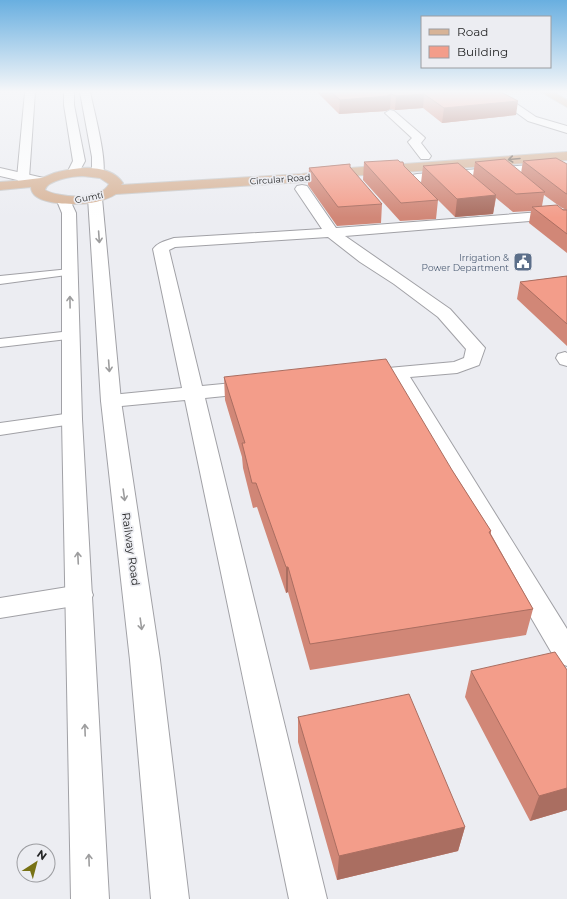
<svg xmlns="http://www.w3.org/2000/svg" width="567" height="899" viewBox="0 0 567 899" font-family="Montserrat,sans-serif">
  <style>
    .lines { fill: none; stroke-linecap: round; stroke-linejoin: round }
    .lane-casing { stroke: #a1a1a6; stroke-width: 2 }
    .street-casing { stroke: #a1a1a6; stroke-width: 2 }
    .secondary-casing { stroke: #a1a1a6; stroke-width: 2 }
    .primary-casing { stroke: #cbcbcb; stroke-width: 2 }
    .lane { fill: #fff; fill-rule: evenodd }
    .street { fill: #fff; fill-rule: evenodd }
    .secondary { fill: #fff; fill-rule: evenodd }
    .primary { fill: #d7b397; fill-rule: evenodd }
    .wall { fill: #d18777 }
    .shaded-wall { fill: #aa6e61 }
    .building { fill: #f39d8a; stroke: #aa6e61 }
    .oneway { stroke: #756559 }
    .oneway2 { stroke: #9d9d9e }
    .labels { text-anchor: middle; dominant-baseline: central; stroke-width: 3.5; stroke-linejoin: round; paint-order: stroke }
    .far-street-label { font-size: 9px; fill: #252627; stroke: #ecedf2 }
    .far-service-label { font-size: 9px; fill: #4e5e75; stroke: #ecedf2; text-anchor: end }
    .street-label { font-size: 11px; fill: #252627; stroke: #ecedf2 }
  </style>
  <rect width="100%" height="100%" fill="#ecedf2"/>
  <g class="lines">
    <g class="lane-casing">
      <path id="lane" d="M 70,269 L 74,270 L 76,272 L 74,274 L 0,284 L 0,276 Z
        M 71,331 L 76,332 L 78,335 L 76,338 L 0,347 L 0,339 Z"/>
    </g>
    <g class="street-casing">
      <path id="street" d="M 25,92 L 35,92 L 29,178 L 28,181 L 18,181 L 17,178 Z
        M 488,92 L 499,92 L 536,117 L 567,126 L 567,133 L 528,121 Z
        M 390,110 L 394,111 L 423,136 L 425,138 L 421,143 L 431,156 L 429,159 L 421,159 L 408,142 L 412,138 L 385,113 Z
        M 553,163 L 563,165 L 567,168 L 567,178 L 553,171 L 417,182 L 412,181 L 411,178 L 412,175 L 417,174 Z
        M 302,185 L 307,186 L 336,228 L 567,210 L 567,218 L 345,236 L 450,309 L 485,348 L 479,365 L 457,373 L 410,377 L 567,629 L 567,666 L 557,662 L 392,379 L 366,382 L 359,380 L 356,376 L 359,372 L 366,370 L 454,362 L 464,358 L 466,349 L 438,317 L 394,284 L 360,262 L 328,237 L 175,247 L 169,250 L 202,386 L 254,381 L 261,383 L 264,387 L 261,391 L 254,393 L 205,398 L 327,899 L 289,899 L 185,400 L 111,407 L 104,405 L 101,401 L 104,397 L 111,395 L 182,388 L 153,249 C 158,242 166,241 174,238 L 322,229 L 295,189 L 297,186 Z
        M 565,352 L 567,353 L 567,366 L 560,364 L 556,358 L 558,354 Z
        M 72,413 L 79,415 L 82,419 L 79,423 L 0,435 L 0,423 Z
        M 80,585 L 90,588 L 93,595 L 90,602 L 80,605 L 0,618 L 0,598 Z"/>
    </g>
    <g class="secondary-casing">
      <path id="secondary" d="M 64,92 L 74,92 L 74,105 L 85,161 L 77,176 L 69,176 L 67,173 L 73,161 L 64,105 Z
        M 80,92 L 90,92 C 93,107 109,166 102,176 L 94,176 L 92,173 L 92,157 Z
        M 0,168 L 48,179 L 50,182 L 48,185 L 43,186 L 0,176 Z
        M 95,194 L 100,195 L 102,198 L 121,401 L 160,660 L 189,899 L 151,899 L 130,660 L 101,401 L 88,198 L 90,195 Z
        M 64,197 L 69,198 L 76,213 L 82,419 L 109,899 L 71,899 L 62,419 L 62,213 L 57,201 L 59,198 Z"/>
    </g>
    <g class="primary-casing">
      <path id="primary" d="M 541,92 L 553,92 L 567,100 L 567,107 Z
        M 567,152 L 567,160 L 350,176 L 302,182 L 116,194 C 110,198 103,200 96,202 C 82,205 31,207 31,187 L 0,190 L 0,182 C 14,181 27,180 41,178 C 47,177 52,173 58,172 C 78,167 109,163 123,183 L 121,185 L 302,174 L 350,168 ZM 83,176 L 100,178 L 109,184 C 101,201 59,198 45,190 C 47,180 73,176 83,176 Z"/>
    </g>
    <use href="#lane" class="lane"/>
    <use href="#street" class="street"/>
    <use href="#secondary" class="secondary"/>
    <use href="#primary" class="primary"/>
  </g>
  <path class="wall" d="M 317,92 L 501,92 L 516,115 L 442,123 L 423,108 L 395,110 L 390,109 L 386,111 L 339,114 Z
    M 523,161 L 567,164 L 567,210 L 562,208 L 544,195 L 542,206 L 567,210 L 567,253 L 529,223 L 531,211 L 513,212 L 496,198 L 493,214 L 455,217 L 438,200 L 436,219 L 400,221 L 363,180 L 364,162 L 400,162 L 421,183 L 423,166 L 473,176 L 475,162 L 521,173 Z
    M 350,164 L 350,168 L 382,204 L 381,223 L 337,226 L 308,185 L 309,168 Z
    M 567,276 L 567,346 L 517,299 L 520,282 Z
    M 224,377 L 452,470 L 491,531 L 491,534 L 533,609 L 526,635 L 310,670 L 288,592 L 286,593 L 257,507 L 253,508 L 243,468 L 242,457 L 225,400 Z
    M 567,670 L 567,810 L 530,821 L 465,697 L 471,671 Z
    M 298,717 L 465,827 L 458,851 L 337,880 L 298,742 Z"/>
  <path class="shaded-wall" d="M 391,94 L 390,109 L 386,111 L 339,114 L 340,100 Z
    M 424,94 L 423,108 L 395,110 L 396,96 Z
    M 518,101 L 516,115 L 442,123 L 444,108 Z
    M 496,195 L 493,214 L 455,217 L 457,199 Z
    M 286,567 L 288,567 L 288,592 L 286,593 Z
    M 567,788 L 567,810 L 530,821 L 539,796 Z
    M 465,827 L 458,851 L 337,880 L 339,856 Z"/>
  <path class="building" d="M 331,92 L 501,92 L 518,101 L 444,108 L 424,94 L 396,96 L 391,94 L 387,96 L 340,100 Z
    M 556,158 L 567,164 L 567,194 L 565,193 L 523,161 Z
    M 505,159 L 545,192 L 516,194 L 475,162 Z
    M 398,160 L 400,162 L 403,162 L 404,166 L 438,200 L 401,203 L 364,162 Z
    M 458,163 L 496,195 L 457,199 L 423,166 Z
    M 350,164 L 350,167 L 382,204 L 338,207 L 309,168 Z
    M 557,205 L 563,210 L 567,210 L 567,234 L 532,207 Z
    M 567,276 L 567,324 L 520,282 Z
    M 386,359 L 452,470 L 491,531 L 489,532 L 533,609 L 310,644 L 288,567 L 286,567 L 256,483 L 252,483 L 242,443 L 245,443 L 224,377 Z
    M 555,652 L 567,670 L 567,788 L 539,796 L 471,671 Z
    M 409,694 L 465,827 L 339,856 L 298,717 Z"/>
  <defs><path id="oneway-shaft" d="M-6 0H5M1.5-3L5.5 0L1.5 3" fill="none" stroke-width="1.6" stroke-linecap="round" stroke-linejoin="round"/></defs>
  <use class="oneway" href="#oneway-shaft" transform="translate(514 159) rotate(175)"/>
  <g class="oneway2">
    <use href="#oneway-shaft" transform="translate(99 237) rotate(86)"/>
    <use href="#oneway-shaft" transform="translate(70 302) rotate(-91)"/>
    <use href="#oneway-shaft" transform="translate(109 366) rotate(86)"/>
    <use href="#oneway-shaft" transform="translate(124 495) rotate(82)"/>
    <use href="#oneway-shaft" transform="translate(78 558) rotate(-93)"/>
    <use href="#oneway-shaft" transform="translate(141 624) rotate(82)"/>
    <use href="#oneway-shaft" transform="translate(85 730) rotate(-92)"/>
    <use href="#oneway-shaft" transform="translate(89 860) rotate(-92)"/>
  </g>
  <linearGradient id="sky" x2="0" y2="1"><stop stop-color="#69afe0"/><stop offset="0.42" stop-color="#f6f7f9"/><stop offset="1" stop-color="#f6f7f9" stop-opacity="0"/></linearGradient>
  <rect width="567" height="218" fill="url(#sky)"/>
  <defs>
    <g id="civic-square" transform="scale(1)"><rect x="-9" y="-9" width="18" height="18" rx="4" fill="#5c6f8a" stroke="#ecedf2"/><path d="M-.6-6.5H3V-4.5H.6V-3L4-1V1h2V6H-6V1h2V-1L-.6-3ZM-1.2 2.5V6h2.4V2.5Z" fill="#fff"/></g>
  </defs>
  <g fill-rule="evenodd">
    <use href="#civic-square" x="523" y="262"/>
  </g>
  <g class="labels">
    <g class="far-street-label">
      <text transform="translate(280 179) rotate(-4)">Circular Road</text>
      <text transform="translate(89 197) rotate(-11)">Gumti</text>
    </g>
    <g class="far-service-label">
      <text x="509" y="257">Irrigation &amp;<tspan x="509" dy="10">Power Department</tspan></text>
    </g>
    <g class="street-label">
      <text transform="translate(131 549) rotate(82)">Railway Road</text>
    </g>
  </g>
  <rect x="421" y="16" width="130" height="52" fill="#ecedf2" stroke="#9c9da1"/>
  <rect x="429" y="29" width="20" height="6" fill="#d7b397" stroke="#9c9da1"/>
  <text x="457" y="36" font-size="12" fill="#252627">Road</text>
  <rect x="429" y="46" width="20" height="12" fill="#f39d8a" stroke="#9c9da1"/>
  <text x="457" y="56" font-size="12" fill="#252627">Building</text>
  <g transform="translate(36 863) rotate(36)"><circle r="19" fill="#ecedf2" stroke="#9c9da1"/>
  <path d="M0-3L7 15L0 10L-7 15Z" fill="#787215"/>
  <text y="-6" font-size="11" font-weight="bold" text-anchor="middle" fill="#252627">N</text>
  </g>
</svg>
